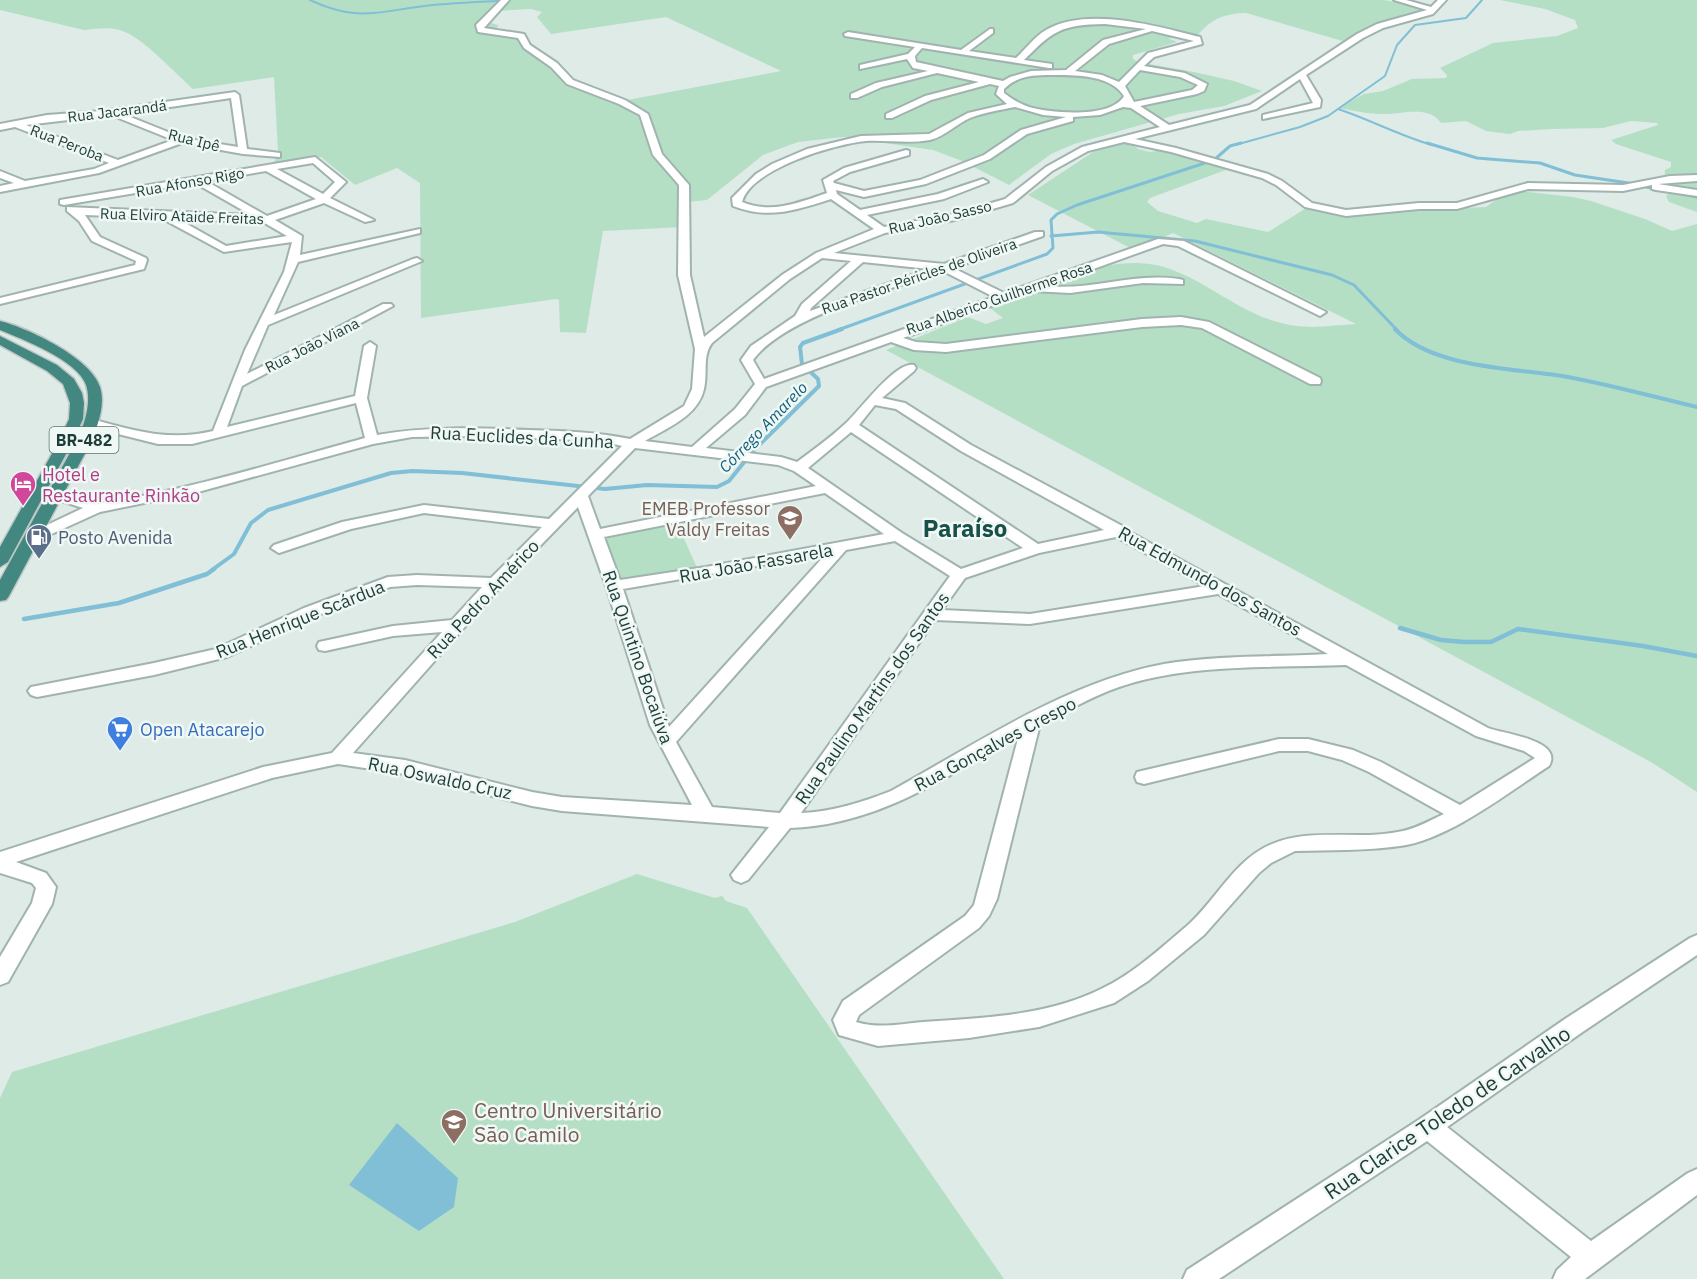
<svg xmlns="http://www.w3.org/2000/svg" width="1697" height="1279" viewBox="0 0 1697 1279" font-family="'IBM Plex Sans',sans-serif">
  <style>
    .green { fill: #b5dfc5; fill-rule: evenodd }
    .water { fill: #80bfd6 }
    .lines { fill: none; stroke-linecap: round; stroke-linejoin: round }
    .stream-far3 { stroke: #80bfd6; stroke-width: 2 }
    .stream-far2 { stroke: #80bfd6; stroke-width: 3 }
    .stream-far1 { stroke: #80bfd6; stroke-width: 4 }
    .stream { stroke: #80bfd6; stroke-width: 4.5 }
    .minor-casing { stroke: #a1b3af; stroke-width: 4 }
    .trunk-casing { stroke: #c0c8c7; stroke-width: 3 }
    .minor { fill: #fff; fill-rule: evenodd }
    .trunk { fill: #428880; fill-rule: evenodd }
    .labels { text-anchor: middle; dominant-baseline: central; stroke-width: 5; stroke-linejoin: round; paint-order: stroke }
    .far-street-label { font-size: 15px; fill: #1e3c38; stroke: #eff8f4 }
    .far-water-label { font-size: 16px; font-style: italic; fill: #135f7d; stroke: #eff8f4 }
    .shield { fill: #eff8f4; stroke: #5d7470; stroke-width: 1.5 }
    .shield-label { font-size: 16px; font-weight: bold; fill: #1e3c38 }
    .street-label { font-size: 18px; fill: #1e3c38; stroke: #eff8f4 }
    .hotel-label { font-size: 18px; fill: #b23c85; stroke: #eff8f4; text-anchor: start }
    .education-label { font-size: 18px; fill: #785e54; stroke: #eff8f4; text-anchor: end }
    .service-label { font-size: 18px; fill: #4e5e75; stroke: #eff8f4; text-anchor: start }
    .shop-label { font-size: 18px; fill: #366cbe; stroke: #eff8f4; text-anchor: start }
    .near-education-label { font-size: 21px; fill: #785e54; stroke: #eff8f4; text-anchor: start }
    .near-street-label { font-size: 21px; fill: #1e3c38; stroke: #eff8f4 }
    .district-label { font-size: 24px; font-weight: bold; fill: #185049; stroke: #eff8f4 }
  </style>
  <rect width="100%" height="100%" fill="#deebe7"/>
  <path class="green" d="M 0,0 L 1384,0 L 1428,9 L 1426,12 L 1346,42 L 1246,13 C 1225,13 1208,20 1196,38 L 1168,38 L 1177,42 L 1133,55 L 1133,59 L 1138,62 L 1194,72 L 1234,81 L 1262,91 L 1224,106 L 1179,114 L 1074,144 L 1051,154 L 1009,185 L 962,161 L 933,150 L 843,137 L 798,142 L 763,155 L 707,200 L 687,202 L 683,227 L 603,231 L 586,333 L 560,332 L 559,300 L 556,299 L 421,318 L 420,183 L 397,168 L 355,185 L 321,157 L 274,164 L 278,151 L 274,77 L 193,89 C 176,74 145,40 125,32 C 112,26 97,29 84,30 L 0,10 ZM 531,9 L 542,12 L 537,17 L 551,34 L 666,17 L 781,71 L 617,102 L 560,73 L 521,37 L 501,37 L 496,30 L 498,25 L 488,22 L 496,15 L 497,11 Z
    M 1500,0 L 1697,0 L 1697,212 L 1669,202 L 1666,196 L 1671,191 L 1678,190 C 1672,185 1663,179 1665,170 L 1671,167 L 1671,162 L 1616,144 L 1611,140 L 1658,125 L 1657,123 L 1631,121 L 1603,128 L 1551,129 L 1518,131 L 1510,134 L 1486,131 L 1466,121 L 1441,123 C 1429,104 1400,115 1382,114 C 1367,114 1352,110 1338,108 L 1364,94 L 1383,91 L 1412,79 L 1446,78 L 1447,75 L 1440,68 L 1493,43 L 1557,36 L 1578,28 L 1575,20 L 1545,9 Z
    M 1129,141 L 1138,149 L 1150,152 L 1162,150 L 1231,168 L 1150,198 L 1147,202 L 1158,211 L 1197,223 L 1206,219 L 1268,232 L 1308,207 L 1335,213 L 1486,207 L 1510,190 L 1573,197 L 1591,201 L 1645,219 L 1672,231 L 1697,224 L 1697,792 L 1651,762 L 886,350 L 968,317 L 986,324 L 1003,318 L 990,308 C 1037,290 1086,262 1138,263 C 1188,264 1225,305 1271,320 C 1304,331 1323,326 1356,324 L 1173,233 L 1134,250 L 1028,195 L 1093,152 Z
    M 677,523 L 698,570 L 622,580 L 604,539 Z
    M 637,874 L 715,898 L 722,896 L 726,901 L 747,908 L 1004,1279 L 0,1279 L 0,1098 L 12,1072 L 515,922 Z"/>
  <path class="water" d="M 397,1123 L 458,1178 L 454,1207 L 419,1231 L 349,1185 Z"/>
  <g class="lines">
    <path class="stream-far3" d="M 310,0 C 357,22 376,12 424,6 C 449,3 474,2 499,1
      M 1338,109 C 1371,120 1398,135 1432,145
      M 1235,145 L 1300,127 L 1328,116 L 1385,76 L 1397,45 L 1415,25 L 1466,18 L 1482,0"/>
    <path class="stream-far2" d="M 1427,143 L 1477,158 L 1540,163 L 1575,175 L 1635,184
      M 1646,187 L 1656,189
      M 1673,192 L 1697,197
      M 1051,236 L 1098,232 L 1195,241 L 1332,275 L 1354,285 L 1397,330
      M 838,330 L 1047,254 L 1053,248 L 1051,220 L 1057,214 L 1077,205 L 1214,160 L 1230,146 L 1241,143"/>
    <path class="stream-far1" d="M 1395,329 C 1433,369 1516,368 1568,377 C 1611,385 1654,397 1697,407
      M 212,570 L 234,554 L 251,523 L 268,510 L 391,473 L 412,471 L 462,473 L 605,489 L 647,485 L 717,487 L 729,481 L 753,451 L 819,386 L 818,379 L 802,364 L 800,347 L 803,343 L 842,329"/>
    <path class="stream" d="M 24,619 L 119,603 L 207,574 L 214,569
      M 1400,628 L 1441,640 L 1464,642 L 1491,642 L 1518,629 L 1643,646 L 1697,656"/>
    <g class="minor-casing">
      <path id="minor" d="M 501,0 L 509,0 L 484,28 L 524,34 L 530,45 L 557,63 L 573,80 L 625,100 L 648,114 L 662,154 L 689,185 L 690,275 L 704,337 L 782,275 L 816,253 L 874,229 L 831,199 C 797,210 768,220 733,206 L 732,198 L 756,174 L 772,164 L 807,149 L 861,136 L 929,134 L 968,113 L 1007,104 L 996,94 L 999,86 L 990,84 L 931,100 L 892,118 L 886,118 L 886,114 L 925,96 L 979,82 L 937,73 L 882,87 L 857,98 L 851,98 L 851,94 L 876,83 L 928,71 L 913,68 L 907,59 L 860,69 L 860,65 L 908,54 L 915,47 L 845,36 L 844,34 L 848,32 L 961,50 L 990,29 L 993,29 L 993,33 L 969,51 L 1016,58 C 1026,49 1034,37 1046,30 C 1087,6 1157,26 1200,37 L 1202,44 L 1154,57 L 1144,66 L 1185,73 L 1207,84 L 1204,91 L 1197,94 L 1140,106 L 1169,125 L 1250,105 L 1357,34 L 1377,24 L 1427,10 L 1394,0 L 1406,0 L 1431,7 L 1438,0 L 1446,0 L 1433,14 L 1383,28 L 1363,38 L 1306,75 L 1321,100 L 1320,107 L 1263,119 L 1263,115 L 1313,103 L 1300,79 L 1256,109 L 1135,139 L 1176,148 L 1268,174 L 1282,181 L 1312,203 L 1346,210 L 1419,203 L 1457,203 L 1528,183 L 1623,185 L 1670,176 L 1697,175 L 1697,181 L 1658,184 L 1697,190 L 1697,196 L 1656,190 L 1652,189 L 1652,185 L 1623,191 L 1528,189 L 1457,209 L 1419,209 L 1346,216 L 1305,207 L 1276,185 L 1262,178 L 1171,152 L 1124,142 L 1088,151 L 1052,171 L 1013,203 L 955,220 L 885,233 L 834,253 L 944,264 L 1035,232 L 1043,232 L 1043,236 L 953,268 L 1004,293 L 1158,239 L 1184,241 L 1326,312 L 1320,316 L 1316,314 L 1178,246 L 1163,244 L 1046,286 C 1091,291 1133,272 1179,279 L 1183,280 L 1183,284 L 1143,283 L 1070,293 L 1032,291 L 903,338 L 916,342 L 946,344 L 1142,319 L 1181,317 L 1209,322 L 1320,378 L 1321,381 L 1320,384 L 1310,384 L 1202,328 L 1181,325 L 1142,327 L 946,352 L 914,350 L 891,342 L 766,387 L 745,415 L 706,448 L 781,457 L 797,462 C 813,450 830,438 845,424 C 859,412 895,361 914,365 L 916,368 L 914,371 L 882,398 L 905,403 L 971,445 L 1126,528 L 1128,531 L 1488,728 C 1504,734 1564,740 1549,766 C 1509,792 1448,840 1400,846 C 1366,851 1329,850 1295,851 L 1271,863 L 1259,873 L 1204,935 L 1148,981 L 1114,1003 L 1039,1027 L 969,1038 L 878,1046 L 839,1035 L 833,1020 L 843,1001 L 965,916 L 974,905 L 1019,735 C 946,777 878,825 790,828 L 748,880 L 741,883 L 734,880 L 731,875 L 769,827 L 562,811 L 532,806 L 405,774 L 338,764 L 272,778 L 16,862 L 46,873 L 56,887 L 52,904 L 8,982 L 0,985 L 0,957 L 32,903 L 36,888 L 32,883 L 0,873 L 0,852 L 263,767 L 332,753 L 442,632 L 393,636 L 325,651 L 319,650 L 317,646 L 319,642 L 393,626 L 452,620 L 482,587 L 417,585 L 390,587 L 316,616 L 227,657 L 154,675 L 37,697 L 31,695 L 28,691 L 31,687 L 154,663 L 216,649 L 304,608 L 388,577 L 417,575 L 491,578 L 542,527 L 424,513 L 351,529 L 279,553 L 271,548 L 274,545 L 342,522 L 424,505 L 549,519 L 622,446 L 601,441 L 482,436 L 412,437 L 373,444 L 198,492 L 100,512 L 36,541 L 26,541 L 23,538 L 26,535 L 83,508 L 52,498 L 50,495 L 52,492 C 68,488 84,505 100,503 C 190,490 277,462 365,438 L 356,403 L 192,444 L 158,444 L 86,426 L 84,423 L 86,420 L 91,419 C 134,430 168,442 213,431 L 245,350 L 284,272 L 292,242 L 224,252 L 161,218 L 85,215 L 100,237 L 146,258 L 147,260 L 144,269 L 0,304 L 0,298 L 135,265 L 136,261 L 92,241 L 79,221 L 67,211 L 67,207 L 251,215 L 195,183 L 64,205 L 60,204 L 60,200 L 315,157 L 346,182 L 330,198 L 374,220 L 365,222 L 324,203 L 275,220 L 302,236 L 300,255 L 420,229 L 420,233 L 298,262 L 274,315 L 413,259 L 417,258 L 422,261 L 268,325 L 247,374 L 383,304 L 391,304 L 393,306 L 242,386 L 227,427 L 355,396 L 364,346 L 370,342 L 376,346 L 367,398 L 377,435 C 428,426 478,428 529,430 C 563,431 596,432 630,439 L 684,406 L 692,389 L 695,349 L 678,275 L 679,185 L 653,155 L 640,115 L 619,104 L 567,84 L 551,67 L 524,48 L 518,38 L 478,32 L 476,25 ZM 1105,24 L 1146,29 L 1103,40 L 1066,70 L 1031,71 L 1010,77 L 1003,81 L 916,62 L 915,56 L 922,48 L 1049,68 L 1052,68 L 1052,64 L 1024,60 C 1054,30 1061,25 1105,24 ZM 1152,31 L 1194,41 L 1148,53 L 1119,82 L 1102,75 L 1075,71 L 1109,44 ZM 1140,70 L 1180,77 L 1198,85 L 1192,90 L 1134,102 L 1125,86 ZM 1050,75 C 1073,75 1110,74 1124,96 C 1111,119 1050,113 1029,107 C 1020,104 1012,99 1004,93 L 1004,89 C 1017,76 1033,75 1050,75 ZM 1015,107 L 1043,115 L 1066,117 L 1021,130 L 984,155 L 920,180 L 864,191 L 834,183 L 833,181 L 850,172 L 909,155 L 909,151 L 906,150 L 844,168 L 823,180 L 827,193 C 798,203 771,214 742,202 C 751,169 834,144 866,141 C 887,140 909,144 930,140 C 946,136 956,124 970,118 C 985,112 1000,110 1015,107 ZM 1123,107 L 1131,108 L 1160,127 L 1082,147 L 1046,167 L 1005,199 L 954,214 L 884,227 L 867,215 L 944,199 L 988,182 L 983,179 L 938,194 L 860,210 L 837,194 L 836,190 L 864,197 L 926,184 L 990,159 L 1027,134 L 1073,121 L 1073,117 L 1100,115 ZM 313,163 L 335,182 L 323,194 L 277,169 ZM 266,171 L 316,199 L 267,216 L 206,181 ZM 178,219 L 263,222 L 287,236 L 226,246 ZM 822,258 L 851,261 L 802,304 L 795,316 L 751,346 L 741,360 L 755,384 L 735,409 L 692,447 L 645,441 C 667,428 698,416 704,389 C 708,373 702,356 712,343 L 790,279 ZM 863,262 L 929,269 L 810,311 L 811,308 ZM 943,271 L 994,297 L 764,379 L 753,360 C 784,317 892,289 943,271 ZM 875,405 L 896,409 L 961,451 L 1104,530 L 1038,544 L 859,425 ZM 851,432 L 1023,548 L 961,569 L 902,533 L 808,468 ZM 635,448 L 778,465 L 794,471 L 816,486 L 600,529 L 588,496 ZM 825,493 L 884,534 L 706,567 L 620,580 L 604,537 ZM 578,507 L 606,586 L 650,725 L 692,805 L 562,797 L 532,792 L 405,760 L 353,753 L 501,586 ZM 1116,537 L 1205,586 L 1030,614 L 942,610 L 965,578 L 1039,553 ZM 895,541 L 950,576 L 780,813 L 712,807 L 676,742 L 846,550 ZM 826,554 L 669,727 L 623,589 ZM 1218,594 L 1328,654 C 1274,657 1217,655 1164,664 C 1067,682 976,744 891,791 C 863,802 832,812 801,813 L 935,620 L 1030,624 ZM 1346,665 L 1476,736 L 1524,751 L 1535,758 L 1460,805 L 1381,762 L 1353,750 L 1308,739 L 1279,739 L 1137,772 L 1135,777 L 1137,782 L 1144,784 L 1279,751 L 1308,751 L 1342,760 L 1369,772 L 1444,814 C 1431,820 1417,828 1403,831 C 1360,841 1313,827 1272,844 C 1235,859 1217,899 1188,925 C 1161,948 1133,974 1101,989 C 1047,1016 981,1018 923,1022 C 900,1024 879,1029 856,1022 L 859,1015 L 979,928 L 989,916 L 997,899 L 1040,724 C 1066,712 1092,696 1119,687 C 1189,663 1273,668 1346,665 Z
        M 235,92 L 239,95 L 247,149 L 280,153 L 280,157 L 243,154 L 182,143 L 99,173 L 0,192 L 0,186 L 14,183 L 0,178 L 0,171 L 25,181 L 94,169 L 109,163 L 15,127 L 0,130 L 0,124 L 47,115 L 102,111 ZM 231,98 L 238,147 L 183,138 L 123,114 ZM 111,115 L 173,140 L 118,160 L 26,125 Z
        M 1697,935 L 1697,955 L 1581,1033 L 1447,1127 L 1591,1241 L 1688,1173 L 1697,1169 L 1697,1195 L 1585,1279 L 1553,1279 L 1557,1270 L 1571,1257 L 1427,1141 L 1219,1279 L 1183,1279 L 1187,1270 L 1420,1119 L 1565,1019 L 1690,938 Z"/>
    </g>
    <g class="trunk-casing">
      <path id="trunk" d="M 0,321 C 28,328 91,358 100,387 C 106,406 97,428 89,446 L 9,596 L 6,600 L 0,601 L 0,580 L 77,440 C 84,425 92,403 86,385 C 77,360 24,340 0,330 Z
        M 0,336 L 57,365 L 74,379 L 82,393 L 84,403 L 83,419 L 73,441 L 8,562 L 0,567 L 0,547 L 59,441 L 69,419 L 70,403 L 63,384 L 47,371 L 0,345 Z"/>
    </g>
    <use href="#minor" class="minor"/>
    <use href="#trunk" class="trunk"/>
  </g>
  <defs>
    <g id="hotel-pin" transform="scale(1.35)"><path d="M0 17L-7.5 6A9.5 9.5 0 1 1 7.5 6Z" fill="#d1479c" stroke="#eff8f4"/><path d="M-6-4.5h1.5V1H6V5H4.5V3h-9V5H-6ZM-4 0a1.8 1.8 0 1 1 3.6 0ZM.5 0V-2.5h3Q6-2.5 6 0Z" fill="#fff"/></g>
    <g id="school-pin" transform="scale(1.35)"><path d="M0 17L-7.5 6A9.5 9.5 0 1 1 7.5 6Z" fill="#8d6e63" stroke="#eff8f4"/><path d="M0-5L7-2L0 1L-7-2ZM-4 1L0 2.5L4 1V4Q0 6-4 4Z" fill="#fff"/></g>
    <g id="fuel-pin" transform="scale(1.35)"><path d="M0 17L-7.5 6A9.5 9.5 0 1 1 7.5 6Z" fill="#5c6f8a" stroke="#eff8f4"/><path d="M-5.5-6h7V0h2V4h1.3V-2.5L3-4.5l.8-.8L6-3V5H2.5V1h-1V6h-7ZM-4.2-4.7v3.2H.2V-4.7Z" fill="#fff"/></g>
    <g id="supermarket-pin" transform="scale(1.35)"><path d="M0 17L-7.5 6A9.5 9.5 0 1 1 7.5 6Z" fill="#3f7fe0" stroke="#eff8f4"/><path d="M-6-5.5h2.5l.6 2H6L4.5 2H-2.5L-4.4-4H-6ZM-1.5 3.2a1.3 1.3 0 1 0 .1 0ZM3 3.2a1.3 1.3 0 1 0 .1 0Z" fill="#fff"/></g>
    <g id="university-pin" transform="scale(1.35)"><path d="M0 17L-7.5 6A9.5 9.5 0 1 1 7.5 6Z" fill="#8d6e63" stroke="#eff8f4"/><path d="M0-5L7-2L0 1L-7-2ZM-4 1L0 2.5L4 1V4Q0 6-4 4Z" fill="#fff"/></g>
  </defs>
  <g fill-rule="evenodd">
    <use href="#hotel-pin" x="23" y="484"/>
    <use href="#school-pin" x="790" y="518"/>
    <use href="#fuel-pin" x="39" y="537"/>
    <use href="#supermarket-pin" x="120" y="729"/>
    <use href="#university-pin" x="454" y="1122"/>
  </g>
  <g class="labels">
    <g class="far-street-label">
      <text transform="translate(117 111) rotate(-7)">Rua Jacarandá</text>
      <text transform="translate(194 140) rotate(14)">Rua Ipê</text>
      <text transform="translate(67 143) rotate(21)">Rua Peroba</text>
      <text transform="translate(190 182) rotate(-10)">Rua Afonso Rigo</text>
      <text transform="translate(182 216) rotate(2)">Rua Elviro Ataide Freitas</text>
      <text transform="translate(940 217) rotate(-13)">Rua João Sasso</text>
      <text transform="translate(919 276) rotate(-19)">Rua Pastor Péricles de Oliveira</text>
      <text transform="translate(999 298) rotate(-19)">Rua Alberico Guilherme Rosa</text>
      <text transform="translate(312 345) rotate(-27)">Rua João Viana</text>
    </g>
    <g class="far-water-label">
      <text transform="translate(763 427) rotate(-46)">Córrego Amarelo</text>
    </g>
    <rect class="shield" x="49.5" y="427" width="69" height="26" rx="4.5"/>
    <g class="shield-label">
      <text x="84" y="440">BR-482</text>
    </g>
    <g class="street-label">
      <text transform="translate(522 437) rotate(3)">Rua Euclides da Cunha</text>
      <text transform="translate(756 563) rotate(-10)">Rua João Fassarela</text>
      <text transform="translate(1210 581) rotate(29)">Rua Edmundo dos Santos</text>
      <text transform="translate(483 599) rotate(-47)">Rua Pedro Américo</text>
      <text transform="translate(300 619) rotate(-22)">Rua Henrique Scárdua</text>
      <text transform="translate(638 657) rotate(71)">Rua Quintino Bocaiúva</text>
      <text transform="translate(872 698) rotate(-55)">Rua Paulino Martins dos Santos</text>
      <text transform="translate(995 744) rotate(-28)">Rua Gonçalves Crespo</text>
      <text transform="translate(440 778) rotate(12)">Rua Oswaldo Cruz</text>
    </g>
    <g class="hotel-label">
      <text x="42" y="474">Hotel e<tspan x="42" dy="21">Restaurante Rinkão</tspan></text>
    </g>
    <g class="education-label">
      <text x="770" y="508">EMEB Professor<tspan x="770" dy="21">Valdy Freitas</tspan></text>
    </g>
    <g class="service-label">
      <text x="58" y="537">Posto Avenida</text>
    </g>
    <g class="shop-label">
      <text x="140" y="729">Open Atacarejo</text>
    </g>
    <g class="near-education-label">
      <text x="474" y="1110">Centro Universitário<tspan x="474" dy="24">São Camilo</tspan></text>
    </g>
    <g class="near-street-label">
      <text transform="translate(1447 1112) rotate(-34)">Rua Clarice Toledo de Carvalho</text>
    </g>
    <g class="district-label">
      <text x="965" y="528">Paraíso</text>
    </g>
  </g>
</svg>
